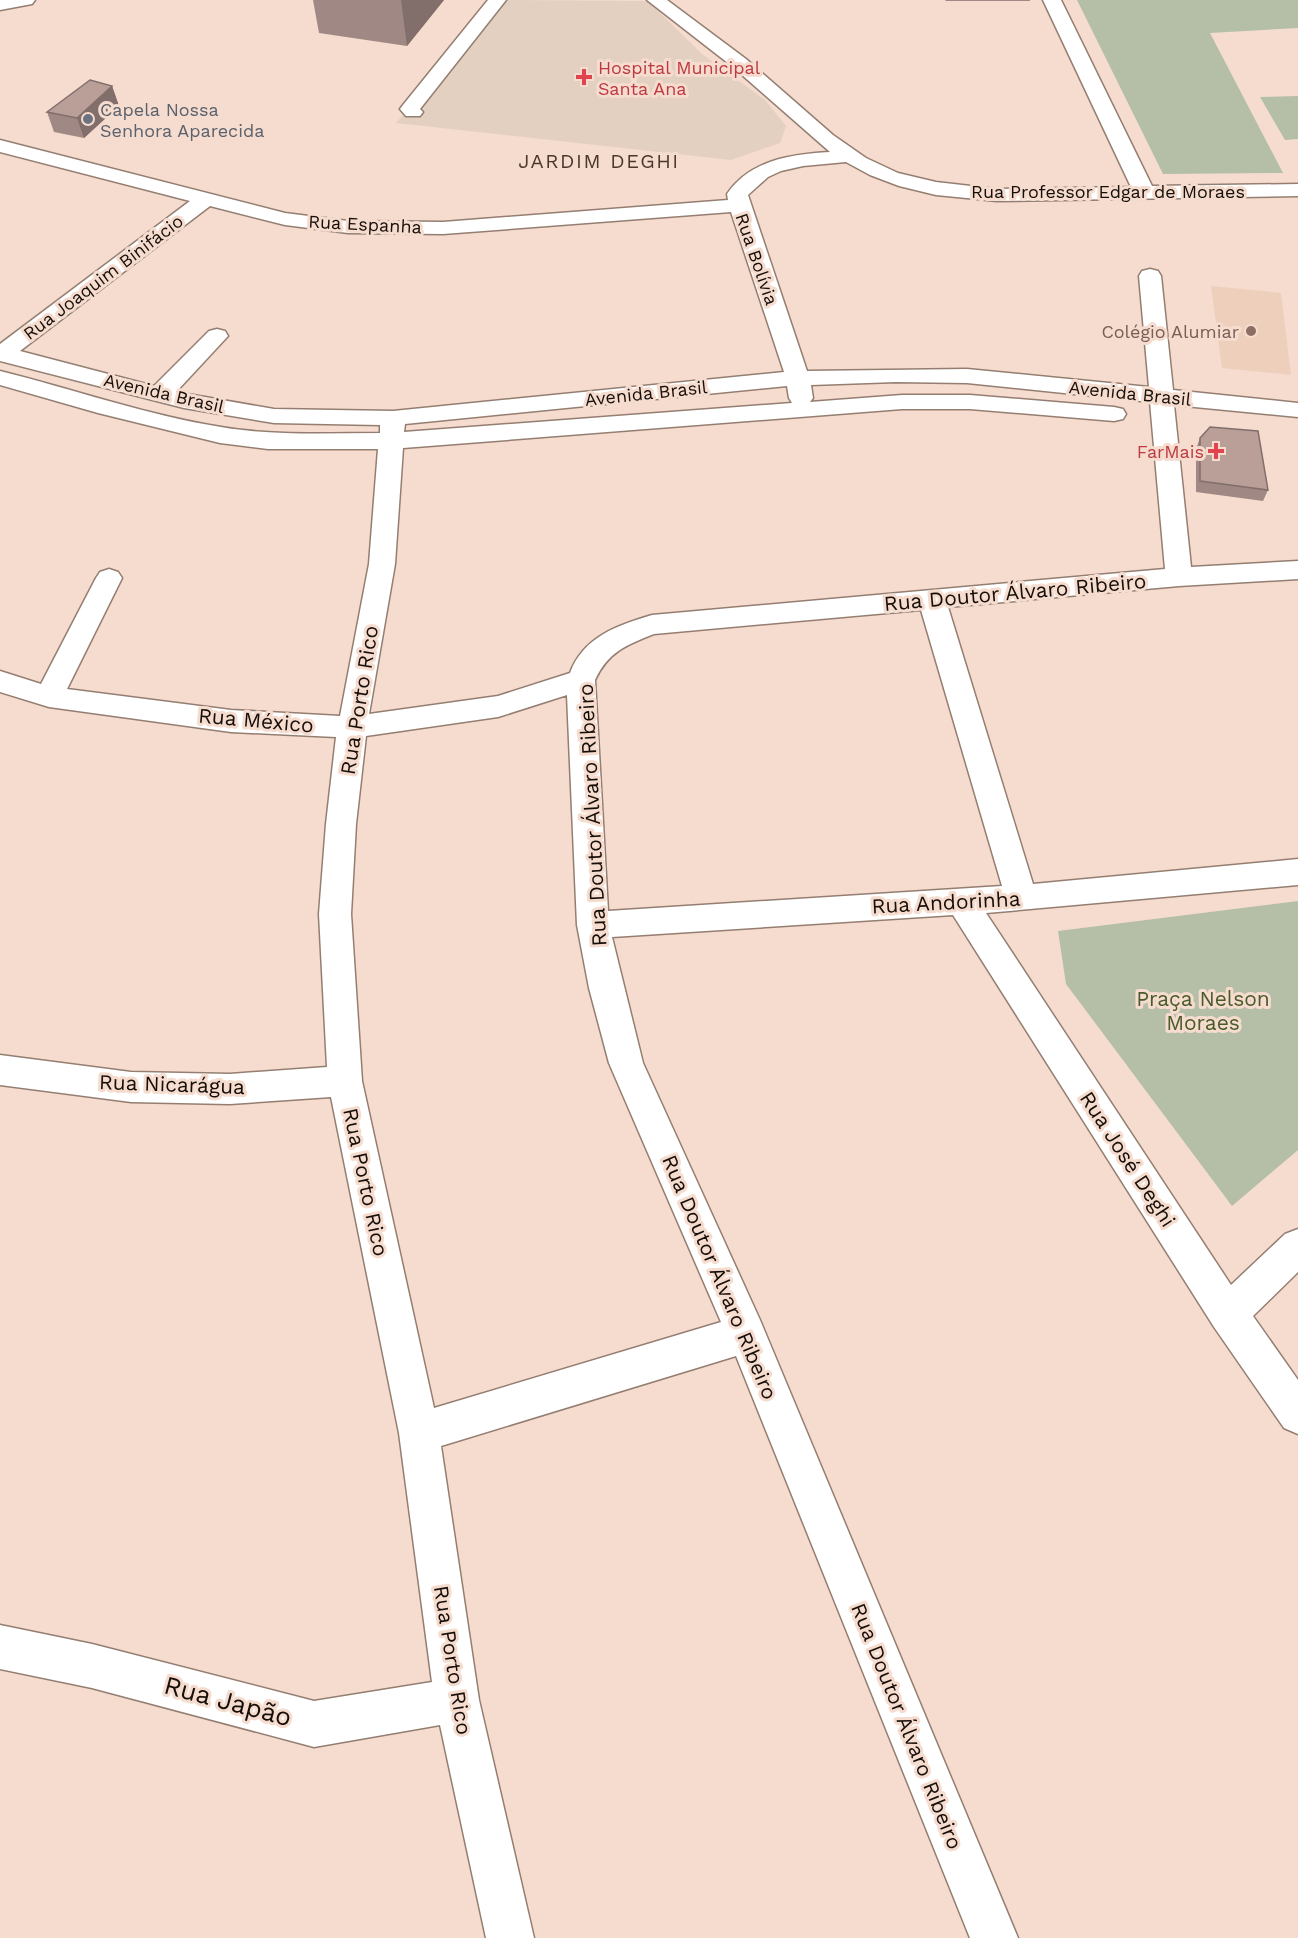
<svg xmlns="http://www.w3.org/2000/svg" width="1298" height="1938" viewBox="0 0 1298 1938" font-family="'Work Sans',sans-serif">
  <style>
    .built { fill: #eecfbc }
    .medical { fill: #e3d0c0 }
    .green { fill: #b5bfa8 }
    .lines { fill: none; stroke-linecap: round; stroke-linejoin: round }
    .minor-casing { stroke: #947e71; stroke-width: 3 }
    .minor { fill: #fff; fill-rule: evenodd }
    .wall { fill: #a08984 }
    .shaded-wall { fill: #826f6b }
    .building { fill: #ba9f99; stroke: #826f6b; stroke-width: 1.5 }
    .health-dot { fill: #e0444e; stroke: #f5dcce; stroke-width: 2 }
    .worship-dot { fill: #6b7280; stroke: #f5dcce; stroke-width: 2 }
    .education-dot { fill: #8d6e63; stroke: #f5dcce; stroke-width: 2 }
    .labels { text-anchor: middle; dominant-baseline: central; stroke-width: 6; stroke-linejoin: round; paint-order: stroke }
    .far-health-label { font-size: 18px; fill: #be3a42; stroke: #f5dcce; text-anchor: start }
    .far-worship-label { font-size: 18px; fill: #5b616d; stroke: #f5dcce; text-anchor: start }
    .far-street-label { font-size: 18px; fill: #160e09; stroke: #f5dcce }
    .far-education-label { font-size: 18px; fill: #785e54; stroke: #f5dcce; text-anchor: end }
    .far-quarter-label { font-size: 20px; letter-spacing: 1.5px; fill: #4b372c; stroke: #f5dcce }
    .street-label { font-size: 21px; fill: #160e09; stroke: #f5dcce }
    .park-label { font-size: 21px; fill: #495b2a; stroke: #f5dcce }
    .near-street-label { font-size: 26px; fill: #160e09; stroke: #f5dcce }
  </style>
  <rect width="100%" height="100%" fill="#f5dcce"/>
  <path class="built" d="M 1211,286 L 1281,293 L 1291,375 L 1222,368 Z"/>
  <path class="medical" d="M 499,0 L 648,1 L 702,54 L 765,100 L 786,126 L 780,143 L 731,160 L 396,123 Z"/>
  <path class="green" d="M 1077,0 L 1298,0 L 1298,28 L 1210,33 L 1283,173 L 1163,174 Z
    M 1298,96 L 1298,139 L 1285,140 L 1260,97 Z
    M 1298,901 L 1298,1150 L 1232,1206 L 1066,984 L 1058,931 Z"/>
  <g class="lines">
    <g class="minor-casing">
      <path id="minor" d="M 0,0 L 35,0 L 32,4 L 0,10 Z
        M 488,0 L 506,0 L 420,109 L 423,112 L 420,116 L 406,116 L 400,109 L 403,105 Z
        M 647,0 L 667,0 L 746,59 L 833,135 L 866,158 L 898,173 L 936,182 L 997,189 L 1131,187 L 1043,0 L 1061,0 L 1152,186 L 1298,184 L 1298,196 L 997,201 L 936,195 L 899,186 L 870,175 L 846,162 L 803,166 L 781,171 L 768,177 L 748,195 L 807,371 L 967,369 L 1149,387 L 1139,276 L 1142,271 L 1150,269 L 1158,271 L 1161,276 L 1173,390 L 1298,403 L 1298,417 L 1174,405 L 1191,567 L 1298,561 L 1298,579 L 1179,586 L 948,607 L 1033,884 L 1298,859 L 1298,885 L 986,913 L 1231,1285 L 1285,1234 L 1298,1229 L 1298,1272 L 1253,1316 L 1298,1380 L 1298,1434 L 1284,1428 L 1214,1327 L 953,915 L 612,937 L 643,1063 L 760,1320 L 1018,1938 L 970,1938 L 736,1356 L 441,1446 L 479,1700 L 534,1938 L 486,1938 L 440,1725 L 314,1747 L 92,1688 L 0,1669 L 0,1625 L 92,1644 L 314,1701 L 432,1682 L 399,1433 L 331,1097 L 230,1104 L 131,1102 L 0,1085 L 0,1055 L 131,1072 L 230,1074 L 327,1067 L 319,914 L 326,824 L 336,737 L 231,732 L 49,707 L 0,692 L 0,671 L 41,684 L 96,578 L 100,572 L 109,569 L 118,572 L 122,578 L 67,689 L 231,710 L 340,716 L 369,564 L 378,449 L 268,449 L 220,443 L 98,413 L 0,385 L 0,371 C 73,389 146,415 221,427 C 273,436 327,433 380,433 L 380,425 L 274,423 L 184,408 L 0,361 L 0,344 L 190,201 L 0,152 L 0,140 L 285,213 L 348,221 L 443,222 L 728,200 L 727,194 C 750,160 792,154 830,152 L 733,67 ZM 210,206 L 285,225 L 348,233 L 443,234 L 731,212 L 784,372 L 393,411 L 274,409 L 176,392 L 228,336 L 225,331 L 217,329 L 209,331 L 154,386 L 20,351 ZM 896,382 L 967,383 L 1150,402 L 1165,569 L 652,615 C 618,625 583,637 570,673 L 498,696 L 369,714 L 395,564 L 403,448 L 902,409 L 970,409 L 1114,421 L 1123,419 L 1126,414 L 1123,409 L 1114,407 L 970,395 L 902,395 L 810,402 L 813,398 L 811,385 ZM 787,386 L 789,398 L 792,403 L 404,432 L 405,424 ZM 921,610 L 1002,886 L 608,911 L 595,680 C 608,652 626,645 654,634 ZM 567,695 L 577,925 L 589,988 L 609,1063 L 721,1322 L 434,1408 L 362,1081 L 351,914 L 356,824 L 366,736 L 498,717 Z"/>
    </g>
    <use href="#minor" class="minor"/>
  </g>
  <path class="wall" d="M 313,0 L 444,0 L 407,46 L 319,33 Z
    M 945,0 L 1030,0 L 1030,1 L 946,1 Z
    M 112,86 L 119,106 L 84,138 L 54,132 L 47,112 Z
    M 1200,438 L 1268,490 L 1263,501 L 1196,492 L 1196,449 Z"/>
  <path class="shaded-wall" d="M 401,0 L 444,0 L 407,46 Z
    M 112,86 L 119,106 L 84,138 L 77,118 Z"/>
  <path class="building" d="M 90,80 L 112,86 L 77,118 L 47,112 Z
    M 1210,427 L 1258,431 L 1268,490 L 1200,481 L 1200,438 Z"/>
  <g class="health-dot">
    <path d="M581 68h6v6h6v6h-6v6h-6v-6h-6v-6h6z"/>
    <path d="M1213 442h6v6h6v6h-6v6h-6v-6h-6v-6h6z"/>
  </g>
  <circle class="worship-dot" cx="88" cy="119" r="6"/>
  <circle class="education-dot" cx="1251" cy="331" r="6"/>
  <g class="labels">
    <g class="far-health-label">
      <text x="598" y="67">Hospital Municipal<tspan x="598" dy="21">Santa Ana</tspan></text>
      <text x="1204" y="451" text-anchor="end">FarMais</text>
    </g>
    <g class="far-worship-label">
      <text x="100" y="109">Capela Nossa<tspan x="100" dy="21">Senhora Aparecida</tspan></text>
    </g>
    <g class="far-street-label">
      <text x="1108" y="191">Rua Professor Edgar de Moraes</text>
      <text transform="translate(365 224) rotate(3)">Rua Espanha</text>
      <text transform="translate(757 259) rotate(71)">Rua Bolívia</text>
      <text transform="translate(103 277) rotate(-37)">Rua Joaquim Binifácio</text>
      <text transform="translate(164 393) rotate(13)">Avenida Brasil</text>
      <text transform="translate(646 393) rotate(-6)">Avenida Brasil</text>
      <text transform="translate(1130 393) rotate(6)">Avenida Brasil</text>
    </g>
    <g class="far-education-label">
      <text x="1239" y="331">Colégio Alumiar</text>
    </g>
    <g class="far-quarter-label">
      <text x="599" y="161">JARDIM DEGHI</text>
    </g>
    <g class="street-label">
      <text transform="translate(1015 592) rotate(-5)">Rua Doutor Álvaro Ribeiro</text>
      <text transform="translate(359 700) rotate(-81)">Rua Porto Rico</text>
      <text transform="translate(256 720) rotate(5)">Rua México</text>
      <text transform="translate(592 815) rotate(-93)">Rua Doutor Álvaro Ribeiro</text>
      <text transform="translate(946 902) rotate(-3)">Rua Andorinha</text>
      <text transform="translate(172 1084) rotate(2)">Rua Nicarágua</text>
      <text transform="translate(1128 1159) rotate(57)">Rua José Deghi</text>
      <text transform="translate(366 1182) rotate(78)">Rua Porto Rico</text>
      <text transform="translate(720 1277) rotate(67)">Rua Doutor Álvaro Ribeiro</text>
      <text transform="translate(453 1660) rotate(81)">Rua Porto Rico</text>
      <text transform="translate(907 1726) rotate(68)">Rua Doutor Álvaro Ribeiro</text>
    </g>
    <g class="park-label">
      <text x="1203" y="998">Praça Nelson<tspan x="1203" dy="24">Moraes</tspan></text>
    </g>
    <g class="near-street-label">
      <text transform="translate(228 1701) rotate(15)">Rua Japão</text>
    </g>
  </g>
</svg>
